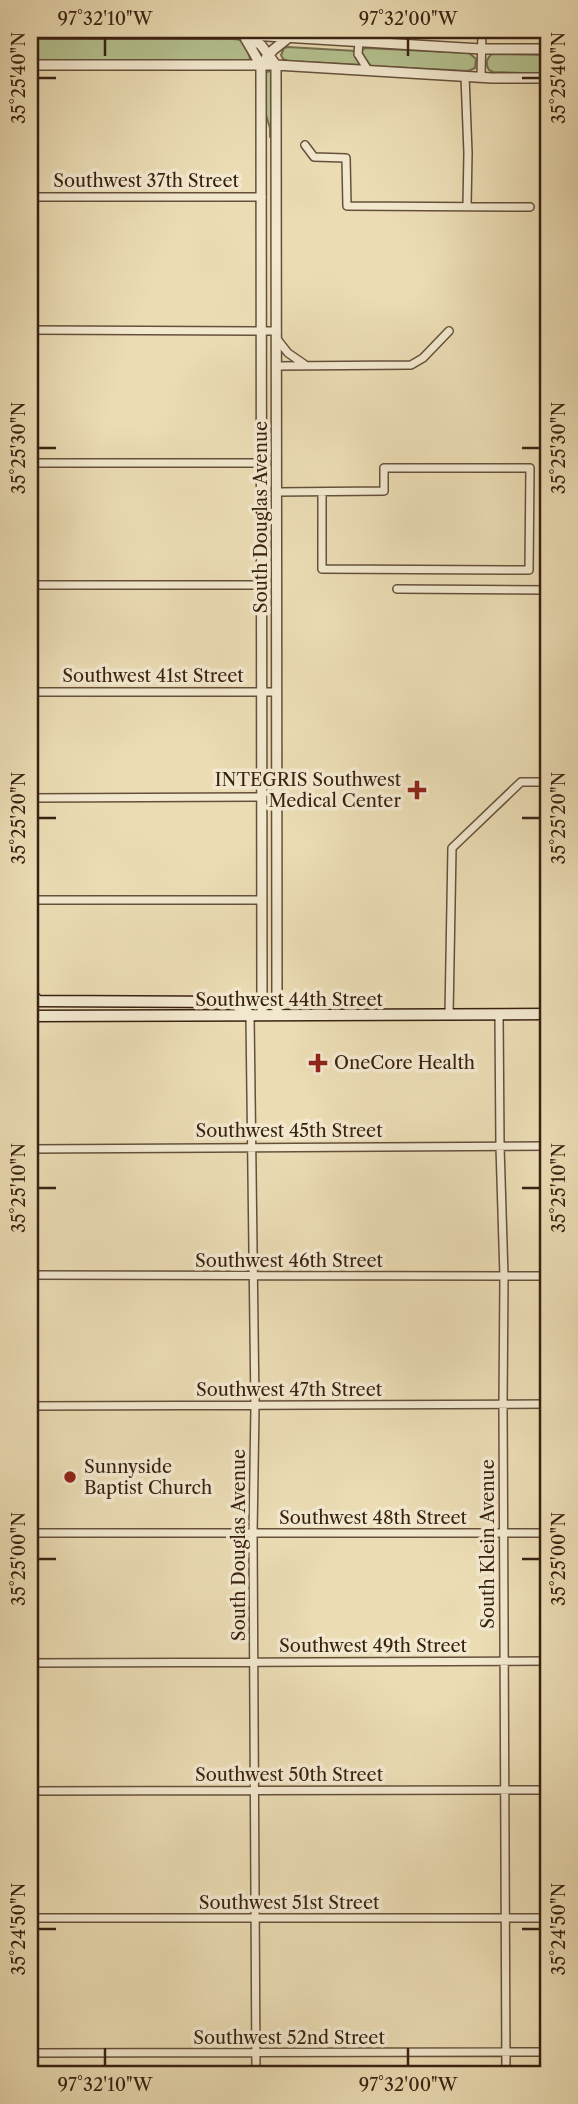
<svg xmlns="http://www.w3.org/2000/svg" width="578" height="2104" viewBox="0 0 578 2104" font-family="'Libre Caslon Text',serif">
  <style>
    .green { fill: #b4c18f; stroke: #767150; stroke-width: 2 }
    .lines { fill: none; stroke-linecap: round; stroke-linejoin: round }
    .minor-casing { stroke: #66503a; stroke-width: 10 }
    .tertiary-casing { stroke: #66503a; stroke-width: 12 }
    .secondary-casing { stroke: #392112; stroke-width: 13 }
    .minor { stroke: #f2e8ce; stroke-width: 7 }
    .tertiary { stroke: #f2e8ce; stroke-width: 9 }
    .secondary { stroke: #f2e8ce; stroke-width: 10 }
    .ticks { fill: none; stroke: #392112; stroke-width: 2.5 }
    .poi-dot { fill: #8f2418; stroke: #f2e8ce; stroke-width: 2.5 }
    .labels { text-anchor: middle; dominant-baseline: central; stroke-width: 7; stroke-linejoin: round; paint-order: stroke }
    .street-label { font-size: 18px; fill: #392112; stroke: #f2e8ce }
    .poi-label { font-size: 18px; fill: #392112; stroke: #f2e8ce; text-anchor: start }
    .neatline { fill: none; stroke: #392112; stroke-width: 2.5 }
    .ticks-label { font-size: 18px; text-anchor: middle; fill: #392112 }
  </style>
  <rect width="100%" height="100%" fill="#ebdcb4"/>
  <filter id="stains"><feTurbulence type="fractalNoise" baseFrequency=".00286" numOctaves="4"/><feColorMatrix values="0 0 0 0 .2 0 0 0 0 .09 0 0 0 0 .02 0 0 0 .5 -.17"/></filter>
  <radialGradient id="worn" r=".72"><stop offset=".6" stop-color="#630" stop-opacity="0"/><stop offset="1" stop-color="#630" stop-opacity=".3"/></radialGradient>
  <path class="green" d="M 35,38 L 238,39 L 244,42 L 250,58 L 249,61 L 37,61 L 30,59 L 30,40 Z
    M 288,47 L 356,51 L 361,65 L 288,61 L 283,59 L 281,55 L 284,48 Z
    M 365,48 L 469,53 L 476,59 L 475,68 L 468,71 L 371,66 L 362,56 L 361,51 Z
    M 492,54 L 548,55 L 548,74 L 493,72 L 489,70 C 485,64 486,59 492,54 Z
    M 269,71 L 272,73 L 272,138 L 270,137 L 270,128 L 266,115 L 266,73 Z"/>
  <g class="lines">
    <g class="minor-casing">
      <path id="minor" d="M 360,30 L 358,54 L 368,70
        M 465,76 L 468,153 L 467,206
        M 481,77 L 482,30
        M 305,145 L 314,157 L 346,158 L 347,206 L 530,207
        M 30,197 L 262,197
        M 30,330 L 277,331
        M 277,339 L 288,353 L 304,364
        M 277,366 L 411,365 L 423,358 L 449,331
        M 30,463 L 262,463
        M 277,492 L 384,491 L 384,468 L 530,468 L 529,570 L 322,569 L 322,492
        M 30,585 L 262,585
        M 397,589 L 548,590
        M 30,692 L 277,692
        M 30,798 L 262,797
        M 30,900 L 262,900
        M 499,1014 L 500,1146 L 504,1277 L 503,1404 L 506,2074
        M 449,1015 L 452,848 L 521,782 L 548,782
        M 250,1016 L 255,1406 L 253,1534 L 256,2074
        M 30,1149 L 548,1146
        M 30,1275 L 548,1276
        M 30,1406 L 548,1404
        M 30,1533 L 548,1533
        M 30,1663 L 548,1661
        M 30,1791 L 548,1790
        M 30,1918 L 548,1918
        M 30,2053 L 548,2052"/>
    </g>
    <g class="tertiary-casing">
      <path id="tertiary" d="M 30,34 L 233,34 L 481,49 L 548,49
        M 243,34 L 261,45 L 276,65 L 277,1015
        M 243,34 C 248,45 261,61 261,71 L 262,1015
        M 266,58 L 273,50 L 288,38
        M 30,65 L 276,65 L 492,78 L 548,78"/>
    </g>
    <g class="secondary-casing">
      <path id="secondary" d="M 30,971 L 31,994 L 38,1001 L 233,1002 L 250,1015
        M 30,1016 L 548,1014"/>
    </g>
    <use href="#minor" class="minor"/>
    <use href="#tertiary" class="tertiary"/>
    <use href="#secondary" class="secondary"/>
  </g>
  <path class="ticks" d="M 105,38 L 105,56M 408,38 L 408,56M 38,78 L 56,78M 522,78 L 540,78M 38,448 L 56,448M 522,448 L 540,448M 38,818 L 56,818M 522,818 L 540,818M 38,1188 L 56,1188M 522,1188 L 540,1188M 38,1559 L 56,1559M 522,1559 L 540,1559M 38,1929 L 56,1929M 522,1929 L 540,1929M 105,2048 L 105,2066M 408,2048 L 408,2066"/>
  <g class="poi-dot">
    <path d="M413.5 779.5h7v7h7v7h-7v7h-7v-7h-7v-7h7z"/>
    <path d="M314.5 1052.5h7v7h7v7h-7v7h-7v-7h-7v-7h7z"/>
    <circle cx="70" cy="1477" r="7"/>
  </g>
  <g class="labels">
    <g class="street-label">
      <text x="146" y="181">Southwest 37th Street</text>
      <text transform="translate(261 517) rotate(-90)">South Douglas Avenue</text>
      <text x="153" y="676">Southwest 41st Street</text>
      <text x="289" y="1000">Southwest 44th Street</text>
      <text x="289" y="1131">Southwest 45th Street</text>
      <text x="289" y="1261">Southwest 46th Street</text>
      <text x="289" y="1390">Southwest 47th Street</text>
      <text x="373" y="1518">Southwest 48th Street</text>
      <text transform="translate(488 1544) rotate(-90)">South Klein Avenue</text>
      <text transform="translate(239 1545) rotate(-90)">South Douglas Avenue</text>
      <text x="373" y="1646">Southwest 49th Street</text>
      <text x="289" y="1775">Southwest 50th Street</text>
      <text x="289" y="1903">Southwest 51st Street</text>
      <text x="289" y="2038">Southwest 52nd Street</text>
    </g>
    <g class="poi-label">
      <text x="401" y="780" text-anchor="end">INTEGRIS Southwest<tspan x="401" dy="21">Medical Center</tspan></text>
      <text x="334" y="1063">OneCore Health</text>
      <text x="84" y="1467">Sunnyside<tspan x="84" dy="21">Baptist Church</tspan></text>
    </g>
  </g>
  <rect width="578" height="2104" fill="none" stroke="#ebdcb4" stroke-width="77"/>
  <rect x="38" y="38" width="502" height="2028" class="neatline"/>
  <g class="ticks-label">
    <text x="105" y="25">97°32'10"W</text>
    <text x="408" y="25">97°32'00"W</text>
    <text transform="translate(19 78) rotate(-90)" y="6">35°25'40"N</text>
    <text transform="translate(559 78) rotate(-90)" y="6">35°25'40"N</text>
    <text transform="translate(19 448) rotate(-90)" y="6">35°25'30"N</text>
    <text transform="translate(559 448) rotate(-90)" y="6">35°25'30"N</text>
    <text transform="translate(19 818) rotate(-90)" y="6">35°25'20"N</text>
    <text transform="translate(559 818) rotate(-90)" y="6">35°25'20"N</text>
    <text transform="translate(19 1188) rotate(-90)" y="6">35°25'10"N</text>
    <text transform="translate(559 1188) rotate(-90)" y="6">35°25'10"N</text>
    <text transform="translate(19 1559) rotate(-90)" y="6">35°25'00"N</text>
    <text transform="translate(559 1559) rotate(-90)" y="6">35°25'00"N</text>
    <text transform="translate(19 1929) rotate(-90)" y="6">35°24'50"N</text>
    <text transform="translate(559 1929) rotate(-90)" y="6">35°24'50"N</text>
    <text x="105" y="2091">97°32'10"W</text>
    <text x="408" y="2091">97°32'00"W</text>
  </g>
  <rect width="100%" height="100%" filter="url(#stains)"/>
  <rect width="100%" height="100%" fill="url(#worn)"/>
</svg>
